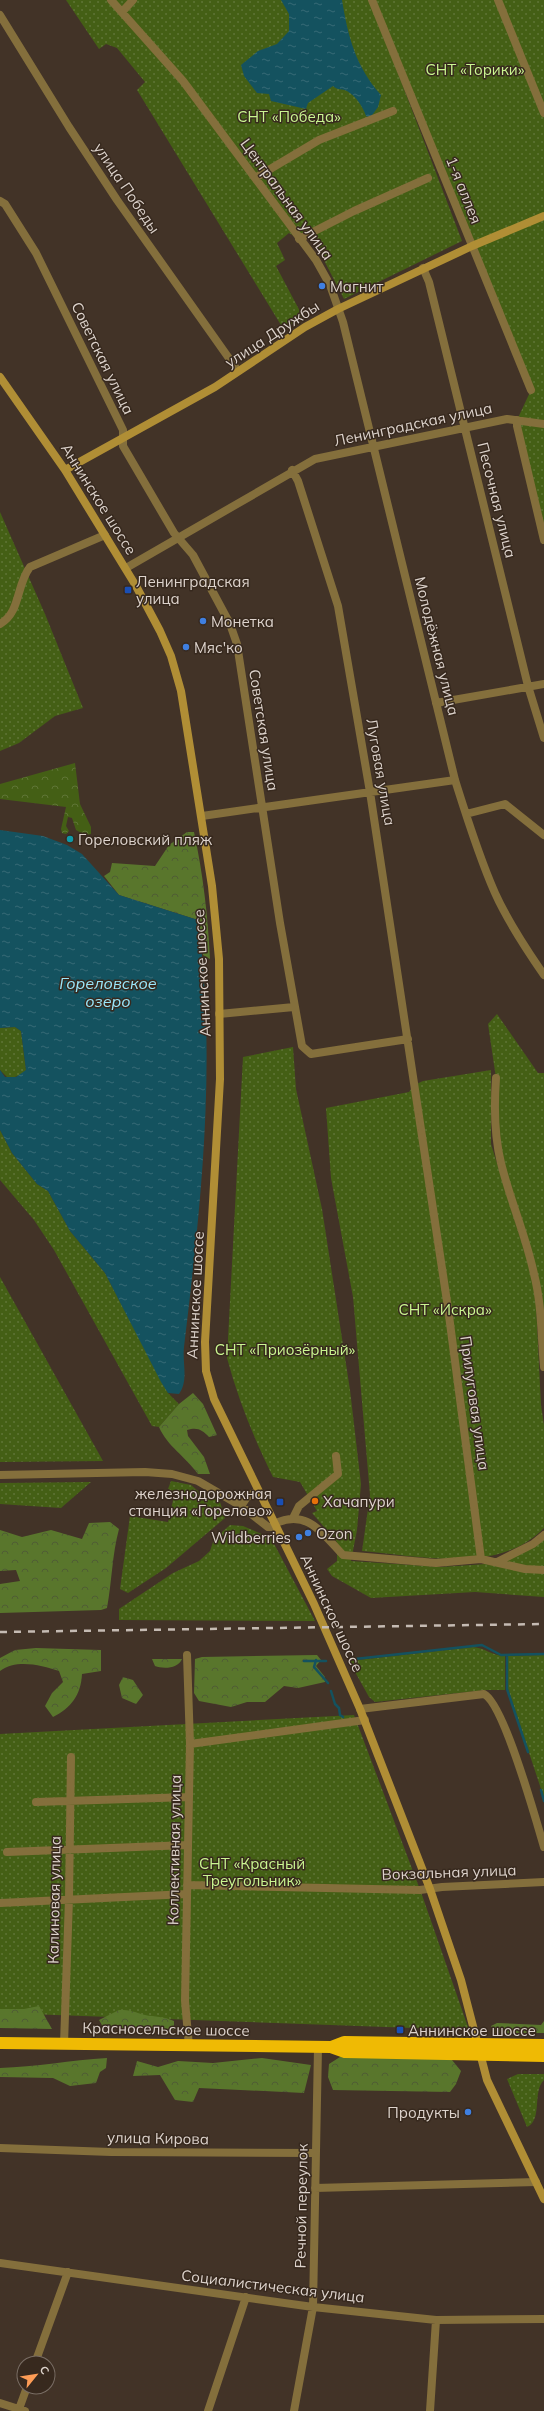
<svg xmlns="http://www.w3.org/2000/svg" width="544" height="2411" viewBox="0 0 544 2411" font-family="Mulish,sans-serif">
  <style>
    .grass { fill: url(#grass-dots) }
    .forest { fill: url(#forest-crowns) }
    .park { fill: url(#park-crowns) }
    .water { fill: url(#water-ripples) }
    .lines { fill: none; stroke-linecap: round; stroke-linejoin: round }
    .stream { stroke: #14525f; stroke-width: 2.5 }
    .street { stroke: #846f3c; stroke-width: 8 }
    .secondary { stroke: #b08e35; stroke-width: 8 }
    .highway { stroke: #efba04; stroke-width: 12 }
    .rail { stroke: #c5bbb3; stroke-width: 2.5; stroke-dasharray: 7 7; stroke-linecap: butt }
    .shop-dot { fill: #3f7fe0; stroke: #37291e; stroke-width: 1.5 }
    .transit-dot { fill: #1a4fb4; stroke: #37291e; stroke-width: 1.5 }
    .culture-dot { fill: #0f9aa8; stroke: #37291e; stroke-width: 1.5 }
    .food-dot { fill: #e8710a; stroke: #37291e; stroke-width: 1.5 }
    .labels { text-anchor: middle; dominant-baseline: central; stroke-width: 3; stroke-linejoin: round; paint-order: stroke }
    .park-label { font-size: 15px; fill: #caf691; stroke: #37291e }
    .street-label { font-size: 15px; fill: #ddd3cc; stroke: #37291e }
    .poi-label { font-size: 15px; fill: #ddd3cc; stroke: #37291e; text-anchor: start }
    .water-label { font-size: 16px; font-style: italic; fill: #99e7fb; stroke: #37291e }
  </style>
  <defs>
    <pattern id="grass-dots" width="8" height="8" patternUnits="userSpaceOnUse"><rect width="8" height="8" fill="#445f15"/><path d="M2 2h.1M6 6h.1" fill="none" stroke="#5f7536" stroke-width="1.8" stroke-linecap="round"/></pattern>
    <pattern id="forest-crowns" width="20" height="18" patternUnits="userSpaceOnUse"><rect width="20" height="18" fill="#59762c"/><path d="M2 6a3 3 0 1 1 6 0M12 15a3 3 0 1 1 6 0" fill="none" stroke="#4f5d34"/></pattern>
    <pattern id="park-crowns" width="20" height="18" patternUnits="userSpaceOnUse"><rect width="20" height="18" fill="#445f15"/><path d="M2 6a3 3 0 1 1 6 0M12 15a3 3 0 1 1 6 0" fill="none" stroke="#5f7536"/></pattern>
    <pattern id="water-ripples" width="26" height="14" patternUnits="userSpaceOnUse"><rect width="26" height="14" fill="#14525f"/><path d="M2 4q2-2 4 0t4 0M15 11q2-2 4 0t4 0" fill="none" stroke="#366a75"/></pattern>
  </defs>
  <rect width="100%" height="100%" fill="#423327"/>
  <path class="grass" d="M 66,0 L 370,0 L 462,241 L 344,299 L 313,239 L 299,239 L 289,233 L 277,243 L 285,260 L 276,266 L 303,317 L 284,330 L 137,90 L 145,82 L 117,48 L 106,44 L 99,49 Z
    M 372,0 L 544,0 L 544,540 L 517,420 L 531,390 Z
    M 0,512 L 45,614 L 83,708 L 55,716 L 19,743 L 0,751 Z
    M 497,1014 L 538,1073 L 544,1073 L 544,1367 L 542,1313 L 500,1162 L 496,1078 L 488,1024 Z
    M 15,1027 L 21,1031 L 26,1070 L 23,1074 L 9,1079 L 0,1070 L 0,1028 Z
    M 293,1047 L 296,1089 L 322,1209 L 350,1390 L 361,1484 L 357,1530 L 351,1561 L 441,1567 L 486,1564 L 544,1573 L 544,1597 L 475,1592 L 371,1598 L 332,1576 L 327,1569 L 337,1561 L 337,1542 L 312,1513 L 317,1511 L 300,1482 L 273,1477 C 254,1439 238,1399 227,1358 L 243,1057 Z
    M 491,1070 L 491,1144 L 535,1285 L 541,1405 L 544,1425 L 544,1528 C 499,1575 420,1556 362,1551 L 370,1495 L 353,1297 L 331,1178 L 326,1108 L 409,1092 L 414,1085 L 423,1081 Z
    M 0,1130 L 12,1153 L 37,1184 L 48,1191 L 70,1231 L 105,1273 L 168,1393 L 179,1404 L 159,1427 L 152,1426 L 54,1250 L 34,1220 L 0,1180 Z
    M 0,1277 L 103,1461 L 0,1462 Z
    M 171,1481 L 191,1485 L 199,1492 L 213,1498 L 220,1502 L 225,1518 L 166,1568 L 128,1593 L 120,1589 L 130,1516 L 168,1522 L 175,1492 L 168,1489 Z
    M 91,1482 L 61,1508 L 0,1504 L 0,1483 Z
    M 230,1525 L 243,1526 L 271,1538 L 315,1621 L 119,1620 L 119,1609 L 173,1573 L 199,1561 L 210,1551 L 214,1539 Z
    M 544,1535 L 544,1570 L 497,1562 Z
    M 473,1647 C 485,1648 493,1656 505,1656 L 505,1690 L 486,1690 L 375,1702 L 369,1697 L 349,1661 Z
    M 544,1655 L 544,1798 L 508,1689 L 508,1656 Z
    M 354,1715 L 422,1895 L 469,2030 L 0,2013 L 0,1734 Z
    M 518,2074 L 544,2074 L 544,2080 C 532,2091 543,2120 527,2127 L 507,2079 Z"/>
  <path class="forest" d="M 187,832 L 194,832 C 203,874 208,916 210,959 L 203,955 L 198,920 L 119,895 L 104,876 L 110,872 L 112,863 L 155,866 L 169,845 Z
    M 193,1393 L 203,1404 L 217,1435 L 209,1437 C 202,1430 198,1427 187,1430 L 188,1436 L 204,1457 L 210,1474 L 198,1474 C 185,1456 168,1447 159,1427 L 179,1404 Z
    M 110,1522 L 119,1529 C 112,1555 112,1581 107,1608 L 101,1610 L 0,1613 L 0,1584 L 20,1581 L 16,1570 L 0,1571 L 0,1530 L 22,1537 L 51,1530 L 82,1539 L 89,1523 Z
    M 36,1648 L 101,1650 L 101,1671 L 82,1674 C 81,1695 71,1708 53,1717 L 45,1706 L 52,1693 L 63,1682 L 59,1671 C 41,1665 16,1659 0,1671 L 0,1658 L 15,1650 Z
    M 317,1655 L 321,1660 L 316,1666 L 325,1677 L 325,1682 L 298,1688 L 284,1686 L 265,1702 L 247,1702 L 231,1707 L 199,1701 L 194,1693 L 195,1659 L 202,1657 Z
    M 152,1659 L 182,1659 C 178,1669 163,1669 155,1666 Z
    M 123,1677 L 133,1680 L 143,1695 L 136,1704 L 122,1698 L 119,1685 Z
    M 39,2006 L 52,2029 L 0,2028 L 0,2009 L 24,2009 Z
    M 119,2010 C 131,2010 134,2012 145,2015 C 155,2017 163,2016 174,2021 L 174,2030 L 103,2027 L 99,2020 Z
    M 544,2021 L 544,2033 L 495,2033 L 491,2026 L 497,2023 L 541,2025 Z
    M 377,2056 L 397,2059 L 433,2057 L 452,2060 L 461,2071 L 456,2084 L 450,2092 L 333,2090 L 328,2077 L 329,2064 L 340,2057 Z
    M 107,2058 L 106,2068 L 100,2072 L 96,2083 L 70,2086 L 53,2078 L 0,2077 L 0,2068 C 36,2067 71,2060 107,2058 Z
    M 262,2058 L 311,2065 L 304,2093 L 199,2088 L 193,2102 L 175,2100 L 160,2075 L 133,2076 L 137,2061 L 158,2067 L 178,2061 L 213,2063 Z"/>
  <path class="park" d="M 75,763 L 80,804 L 91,827 L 91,834 L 85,835 L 76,830 L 72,818 L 68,817 L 66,826 L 69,831 L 66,834 L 62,833 L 61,829 L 66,807 L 0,799 L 0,784 Z"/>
  <path class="water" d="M 281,0 L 342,0 C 348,37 356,67 381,95 L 378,107 L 370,118 L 366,116 C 363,107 356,96 347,91 C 342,88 338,91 333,86 L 308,103 L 306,109 L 271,101 L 269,94 L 257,93 L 244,76 L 241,65 L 258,51 L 277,44 L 289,31 L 289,14 Z
    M 0,830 L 43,836 L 67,845 L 82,854 L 119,895 L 198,920 C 217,1062 201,1205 184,1347 C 182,1363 189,1380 179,1394 L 168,1393 L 161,1382 L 105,1273 L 70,1231 L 48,1191 L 37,1184 L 12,1153 L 0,1130 L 0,1070 L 5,1077 L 16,1077 L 26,1070 L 21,1031 L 15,1027 L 0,1028 Z"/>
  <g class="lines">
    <path class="stream" d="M 507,1655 L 507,1689 L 528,1752
      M 355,1659 L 482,1645 L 501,1655 L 544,1654
      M 316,1660 L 314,1667 L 328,1683
      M 304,1661 L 326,1661
      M 331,1691 L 335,1704 L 339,1708 L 340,1715 L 343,1717
      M 541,1790 L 544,1801"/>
    <path class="street" d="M 111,0 L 183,81 L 316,260 L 330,285 L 343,322 L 455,780 C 467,818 479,857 495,893 C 508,922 526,949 544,975
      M 372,0 L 531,390
      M 498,0 L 544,113
      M 122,12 L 133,0
      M 0,15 L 69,127 L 117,200 L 238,371
      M 255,178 L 319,140 L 393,111
      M 0,201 L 5,204 L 36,253 L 123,430 L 123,446 L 174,533 L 193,555 L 230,624 L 237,644 L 280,923 L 302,1046 L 311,1054 L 408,1039
      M 299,239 L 354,211 L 428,178
      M 423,268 L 429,282 L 528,686 L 544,738
      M 517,420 L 517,426 L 544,540
      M 292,470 L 298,481 L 338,606 L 370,792 L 448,1308 L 481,1559
      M 126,568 L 315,459 L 507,419 L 544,424
      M 0,624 C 21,612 16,585 30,567 L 105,535
      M 436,703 L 544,684
      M 466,814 L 505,804 L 544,835
      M 202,816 L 455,780
      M 219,1014 L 294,1007
      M 496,1078 C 494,1106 494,1135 501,1163 C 510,1200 526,1236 534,1274 C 542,1305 541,1336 544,1367
      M 0,1475 L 145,1472 L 172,1474 L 198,1481 L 241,1506 L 268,1527 L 275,1527
      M 241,1506 L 247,1497 L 258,1491
      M 293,1518 L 299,1506 L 338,1474 L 336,1456
      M 274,1524 C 307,1508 322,1533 343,1555 L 436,1563 L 481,1559 L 525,1569 L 544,1570
      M 497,1562 L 533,1544 L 544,1535
      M 187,1655 L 190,1744 L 185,2001 L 189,2046
      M 360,1709 L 484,1694 C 504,1704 536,1820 544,1847
      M 190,1744 L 365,1720
      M 36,1802 L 189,1797
      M 7,1852 L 188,1845
      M 187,1885 L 420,1890 L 442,1887 L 544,1882
      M 0,1903 L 187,1894
      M 64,2044 L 69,1899 L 71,1757
      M 0,2148 L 111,2152 L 316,2153
      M 315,2188 L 536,2182
      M 0,2263 L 313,2307 L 436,2320 L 544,2319
      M 35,2363 L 68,2272
      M 0,2403 L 25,2411
      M 19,2409 L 27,2387
      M 208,2411 L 246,2297
      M 294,2411 L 313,2307 L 318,2048
      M 430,2411 L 436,2320"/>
    <path class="secondary" d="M 0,377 L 65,470 L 136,586 L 160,631 L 171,656 L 181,691 L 212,886 L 219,959 L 220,1079 L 205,1342 L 206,1371 L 214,1399 L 314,1604 L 360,1709 L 430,1889 L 461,1980 L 487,2080 L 544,2199
      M 65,470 L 215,387 L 305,327 L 338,309 L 472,246 L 544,216"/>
    <path class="highway" d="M 0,2043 L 331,2047 L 345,2052 L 544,2056
      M 331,2047 L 344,2042 L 544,2045"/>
    <path class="rail" d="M 0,1632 L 544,1624"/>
  </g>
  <g class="shop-dot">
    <circle cx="322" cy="286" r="4"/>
    <circle cx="203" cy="621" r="4"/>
    <circle cx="186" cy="647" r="4"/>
    <circle cx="308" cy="1533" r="4"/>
    <circle cx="299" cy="1537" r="4"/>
    <circle cx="468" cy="2112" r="4"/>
  </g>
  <g class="transit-dot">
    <rect x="124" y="586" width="8" height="8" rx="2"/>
    <rect x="276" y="1498" width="8" height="8" rx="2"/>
    <rect x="396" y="2026" width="8" height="8" rx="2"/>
  </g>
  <circle class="culture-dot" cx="70" cy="839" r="4"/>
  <circle class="food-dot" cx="315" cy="1501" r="4"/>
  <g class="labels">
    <g class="park-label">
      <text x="475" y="69">СНТ «Торики»</text>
      <text x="289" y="116">СНТ «Победа»</text>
      <text x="445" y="1309">СНТ «Искра»</text>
      <text x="285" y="1349">СНТ «Приозёрный»</text>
      <text x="252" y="1863">СНТ «Красный<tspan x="252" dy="17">Треугольник»</tspan></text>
    </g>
    <g class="street-label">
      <text transform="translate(127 188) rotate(56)">улица Победы</text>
      <text transform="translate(464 190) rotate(68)">1-я аллея</text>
      <text transform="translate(287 199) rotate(54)">Центральная улица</text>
      <text transform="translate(272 334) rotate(-33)">улица Дружбы</text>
      <text transform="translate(103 358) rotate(64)">Советская улица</text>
      <text transform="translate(413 424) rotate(-12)">Ленинградская улица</text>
      <text transform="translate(99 499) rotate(58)">Аннинское шоссе</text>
      <text transform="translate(497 500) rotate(76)">Песочная улица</text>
      <text transform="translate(437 646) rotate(76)">Молодёжная улица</text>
      <text transform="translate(264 730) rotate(81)">Советская улица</text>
      <text transform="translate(381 772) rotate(80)">Луговая улица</text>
      <text transform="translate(202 973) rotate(-93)">Аннинское шоссе</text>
      <text transform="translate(195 1295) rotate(-87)">Аннинское шоссе</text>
      <text transform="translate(475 1403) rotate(82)">Прилуговая улица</text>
      <text transform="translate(332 1613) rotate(65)">Аннинское шоссе</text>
      <text transform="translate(174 1850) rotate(-89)">Коллективная улица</text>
      <text transform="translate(449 1872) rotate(-2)">Вокзальная улица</text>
      <text transform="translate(54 1900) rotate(-89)">Калиновая улица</text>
      <text transform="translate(166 2029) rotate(1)">Красносельское шоссе</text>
      <text transform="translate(158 2138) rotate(1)">улица Кирова</text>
      <text transform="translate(301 2206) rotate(-89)">Речной переулок</text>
      <text transform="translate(273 2286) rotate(7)">Социалистическая улица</text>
    </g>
    <g class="poi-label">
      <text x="330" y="286">Магнит</text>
      <text x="136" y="581">Ленинградская<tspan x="136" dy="17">улица</tspan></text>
      <text x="211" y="621">Монетка</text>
      <text x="194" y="647">Мяс'ко</text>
      <text x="78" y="839">Гореловский пляж</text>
      <text x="272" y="1493" text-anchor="end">железнодорожная<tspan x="272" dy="17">станция «Горелово»</tspan></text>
      <text x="323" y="1501">Хачапури</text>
      <text x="316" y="1533">Ozon</text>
      <text x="291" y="1537" text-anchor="end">Wildberries</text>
      <text x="408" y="2030">Аннинское шоссе</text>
      <text x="460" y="2112" text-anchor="end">Продукты</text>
    </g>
    <g class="water-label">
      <text x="108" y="983">Гореловское<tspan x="108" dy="18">озеро</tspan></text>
    </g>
  </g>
  <g transform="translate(36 2375) rotate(60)"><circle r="19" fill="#37291e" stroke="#796d64"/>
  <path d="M0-3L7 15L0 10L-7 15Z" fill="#fd9c56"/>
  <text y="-6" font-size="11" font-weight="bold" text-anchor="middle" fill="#ddd3cc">С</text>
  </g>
</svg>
